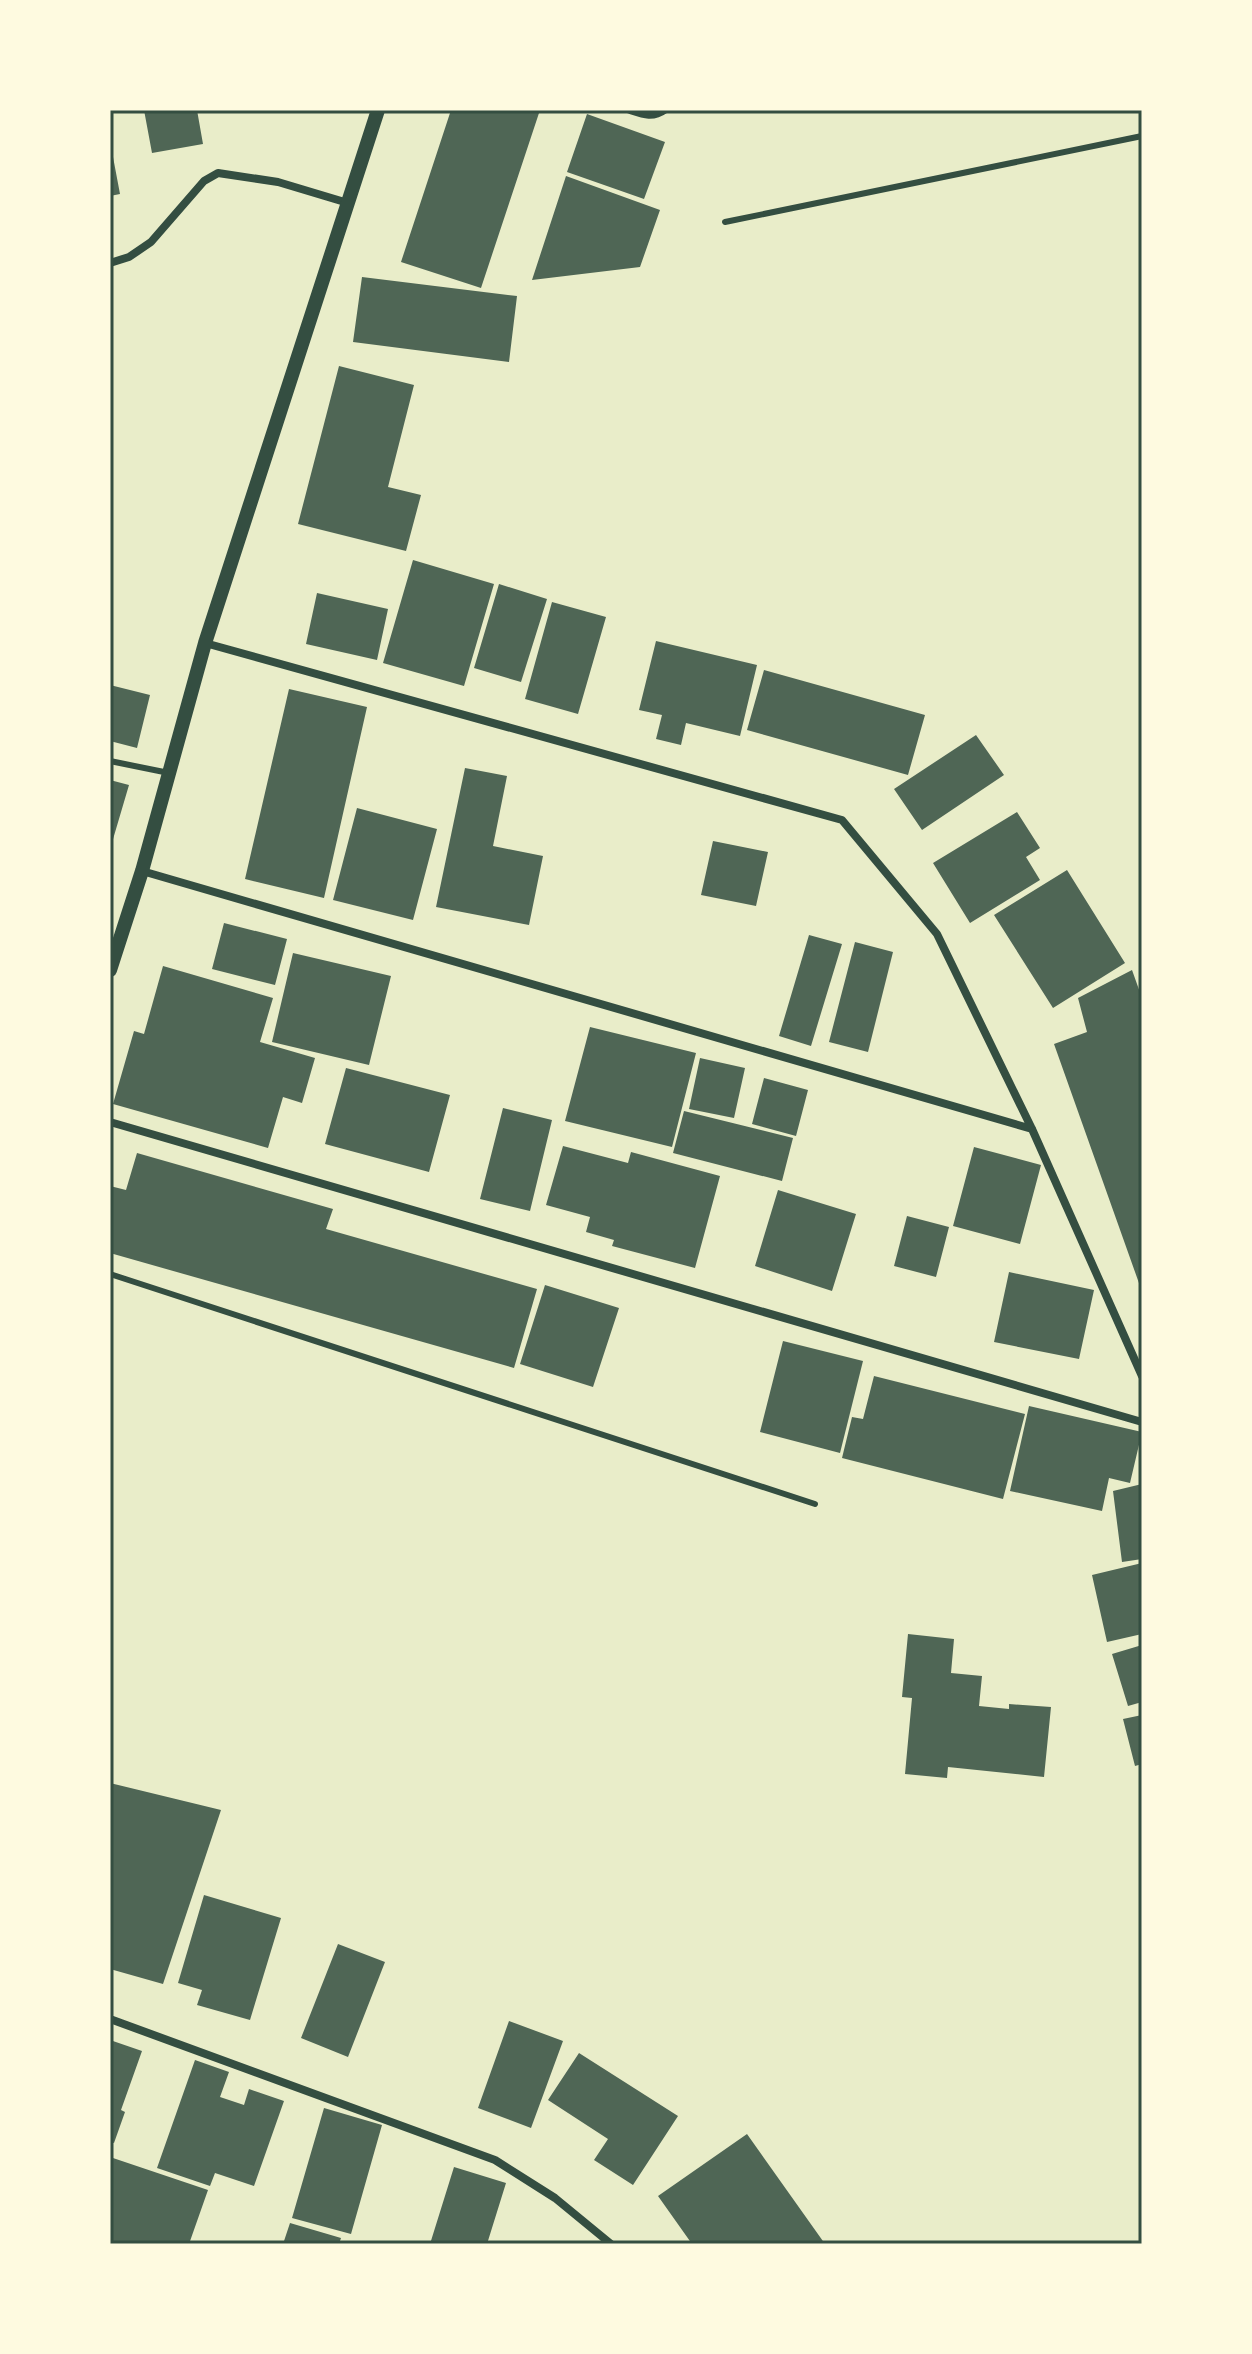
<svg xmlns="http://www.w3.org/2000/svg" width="1252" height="2354" viewBox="0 0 1252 2354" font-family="Manrope,sans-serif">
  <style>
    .building { fill: #4f6655 }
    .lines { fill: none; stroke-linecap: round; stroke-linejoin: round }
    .service { stroke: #344e41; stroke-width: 6 }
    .minor { stroke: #344e41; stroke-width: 8 }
    .tertiary { stroke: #344e41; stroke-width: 14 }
    .neatline { fill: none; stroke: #344e41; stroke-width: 3 }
  </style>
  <rect width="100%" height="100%" fill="#e9edc9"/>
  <path class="building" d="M 144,110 L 197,110 L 203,144 L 152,153 Z
    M 451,110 L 540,110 L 481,288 L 401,262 Z
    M 587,114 L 665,142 L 644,199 L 567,172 Z
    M 110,141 L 120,194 L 110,196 Z
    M 566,176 L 660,210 L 640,267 L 532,280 Z
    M 362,277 L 517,296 L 509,362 L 353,342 Z
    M 339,366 L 414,385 L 388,487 L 421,495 L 406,551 L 298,524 Z
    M 413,560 L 494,584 L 464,686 L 383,663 Z
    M 499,584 L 547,599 L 521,682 L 474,668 Z
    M 317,593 L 388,609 L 377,660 L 306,644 Z
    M 552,602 L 606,617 L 578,714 L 525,699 Z
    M 656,641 L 757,665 L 740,736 L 686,723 L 681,745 L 656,739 L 662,715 L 639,710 Z
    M 764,670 L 925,715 L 908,775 L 747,730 Z
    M 110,685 L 150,695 L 137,748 L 110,741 Z
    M 289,689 L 367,707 L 324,898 L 245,879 Z
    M 976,735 L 1004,775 L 922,830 L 894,789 Z
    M 465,768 L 507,776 L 493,846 L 543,856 L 529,925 L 436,907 Z
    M 110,780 L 129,785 L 111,846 L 110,846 Z
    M 357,808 L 437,829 L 413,920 L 333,900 Z
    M 1017,812 L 1040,848 L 1026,857 L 1040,880 L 970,923 L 933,863 Z
    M 713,841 L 768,852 L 756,906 L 701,895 Z
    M 1067,870 L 1125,963 L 1053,1008 L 994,915 Z
    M 224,923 L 287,939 L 275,985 L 212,969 Z
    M 809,935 L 842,944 L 811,1046 L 779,1036 Z
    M 855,942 L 893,952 L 868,1052 L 829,1042 Z
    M 293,953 L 391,976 L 369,1065 L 272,1042 Z
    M 163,966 L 273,998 L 260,1042 L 315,1058 L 302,1103 L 283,1097 L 268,1148 L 113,1104 L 134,1031 L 144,1034 Z
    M 1132,970 L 1142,998 L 1142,1285 L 1140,1286 L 1054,1044 L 1087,1032 L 1078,998 Z
    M 590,1027 L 696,1053 L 672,1147 L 565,1121 Z
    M 700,1058 L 745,1068 L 734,1118 L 689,1109 Z
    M 346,1068 L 450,1095 L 429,1172 L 325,1144 Z
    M 764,1078 L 808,1090 L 796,1136 L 752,1124 Z
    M 503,1108 L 552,1120 L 530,1211 L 480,1199 Z
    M 684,1111 L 793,1138 L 782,1181 L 673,1153 Z
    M 563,1146 L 628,1163 L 631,1152 L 720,1176 L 695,1268 L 612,1246 L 614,1240 L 586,1232 L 590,1217 L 546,1205 Z
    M 974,1147 L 1041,1165 L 1020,1244 L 953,1226 Z
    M 137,1153 L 333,1209 L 326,1229 L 537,1289 L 514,1368 L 110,1253 L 110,1186 L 126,1190 Z
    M 778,1190 L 856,1214 L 832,1291 L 755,1266 Z
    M 907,1216 L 949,1227 L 936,1277 L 894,1266 Z
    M 1009,1272 L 1094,1290 L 1079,1359 L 994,1342 Z
    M 545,1285 L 619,1308 L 593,1387 L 520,1364 Z
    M 783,1341 L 863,1361 L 840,1453 L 760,1432 Z
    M 874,1376 L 1025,1414 L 1003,1499 L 842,1458 L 852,1417 L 863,1419 Z
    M 1029,1406 L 1142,1432 L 1130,1483 L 1109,1478 L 1102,1511 L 1010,1491 Z
    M 1142,1484 L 1142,1559 L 1122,1562 L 1113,1491 Z
    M 1142,1563 L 1142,1634 L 1107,1642 L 1092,1575 Z
    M 908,1634 L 954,1639 L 951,1673 L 982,1676 L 979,1706 L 1009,1709 L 1009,1704 L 1051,1707 L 1044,1777 L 948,1767 L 947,1778 L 905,1774 L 912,1698 L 902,1697 Z
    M 1142,1645 L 1142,1702 L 1128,1706 L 1112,1654 Z
    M 1142,1715 L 1142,1764 L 1135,1766 L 1123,1719 Z
    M 110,1783 L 221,1810 L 163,1984 L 110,1969 Z
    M 204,1895 L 281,1918 L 250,2020 L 197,2005 L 202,1990 L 178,1983 Z
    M 338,1944 L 385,1962 L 348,2057 L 301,2038 Z
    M 509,2021 L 563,2041 L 531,2128 L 478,2108 Z
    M 110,2040 L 142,2051 L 121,2110 L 125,2112 L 114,2143 L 110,2142 Z
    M 579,2053 L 678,2116 L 633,2185 L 594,2160 L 608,2139 L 548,2100 Z
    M 195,2060 L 229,2072 L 220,2097 L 244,2105 L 249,2089 L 284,2101 L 254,2186 L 215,2173 L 210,2186 L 157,2168 Z
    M 324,2108 L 382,2125 L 351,2234 L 292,2218 Z
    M 747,2134 L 825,2244 L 692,2244 L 658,2196 Z
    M 110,2157 L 208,2190 L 189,2244 L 110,2244 Z
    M 454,2167 L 506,2183 L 487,2244 L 430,2244 Z
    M 290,2223 L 341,2238 L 339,2244 L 283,2244 Z"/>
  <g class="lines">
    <path class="service" d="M 627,110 C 642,115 652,120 666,110
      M 725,222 L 1142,136
      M 110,761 L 169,773
      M 110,1274 L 815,1504"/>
    <path class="minor" d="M 110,263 L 129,257 L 151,242 L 204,181 L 218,173 L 278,182 L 348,203
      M 205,643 L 842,820 L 937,934 L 1032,1129 L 1142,1376
      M 142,871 L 1032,1129
      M 110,1122 L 1142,1422
      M 110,2019 L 495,2160 L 555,2198 L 611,2244"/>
    <path class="tertiary" d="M 110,970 L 142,871 L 205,643 L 378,110"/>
  </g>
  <rect width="1252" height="2354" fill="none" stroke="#fefae0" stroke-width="224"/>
  <rect x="112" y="112" width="1028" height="2130" class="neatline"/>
</svg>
